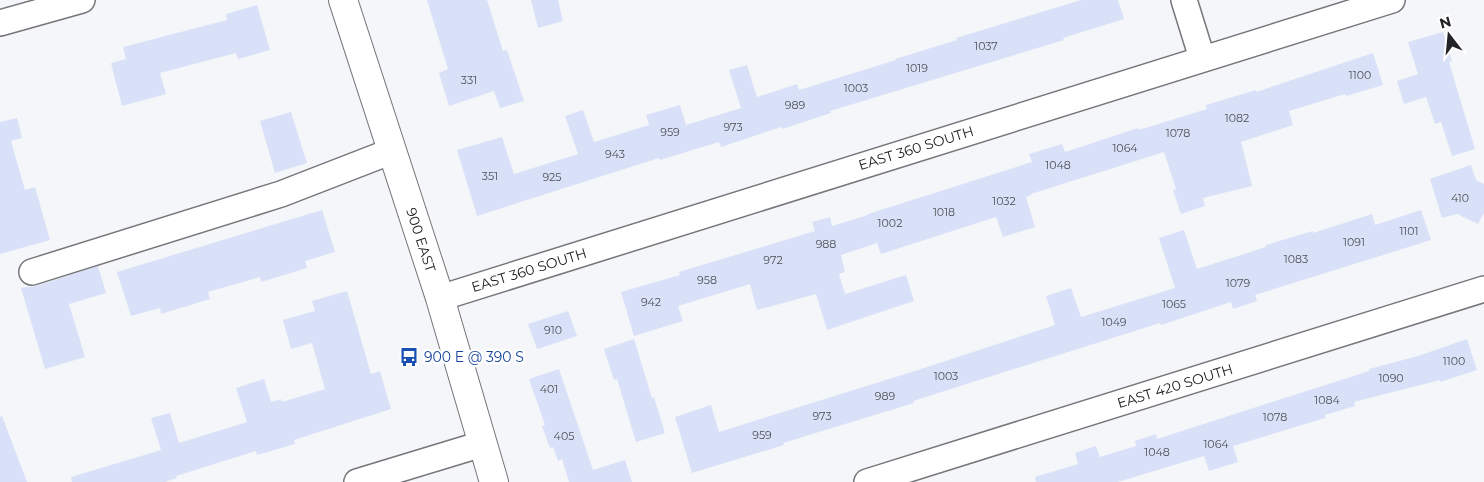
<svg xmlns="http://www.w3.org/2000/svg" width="1484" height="482" viewBox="0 0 1484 482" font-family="Montserrat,sans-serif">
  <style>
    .building { fill: #d8e1f7 }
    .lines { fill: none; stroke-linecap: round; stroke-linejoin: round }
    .minor-casing { stroke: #757679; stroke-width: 28 }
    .major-casing { stroke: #757679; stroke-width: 30 }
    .minor { stroke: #fff; stroke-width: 25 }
    .major { stroke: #fff; stroke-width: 28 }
    .labels { text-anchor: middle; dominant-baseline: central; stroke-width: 4.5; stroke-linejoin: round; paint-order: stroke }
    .number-label { font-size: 11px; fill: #505259 }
    .street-label { font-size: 14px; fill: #222324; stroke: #fff }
    .transit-label { font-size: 14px; fill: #164399; stroke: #fff; text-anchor: start }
  </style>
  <rect width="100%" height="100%" fill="#f5f6f9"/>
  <path class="building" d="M 427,0 L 487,0 L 503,51 L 507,50 L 524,101 L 500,108 L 494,91 L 449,106 L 439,73 L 448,69 Z
    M 531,0 L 558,0 L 563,21 L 538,28 Z
    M 1081,0 L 1118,0 L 1124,19 L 1063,38 L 1064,40 L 830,111 L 831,113 L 782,129 L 781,127 L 721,147 L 719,142 L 660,160 L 659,158 L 477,216 L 457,150 L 502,137 L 514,174 L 578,154 L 565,116 L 583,110 L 594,142 L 649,125 L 646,115 L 680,105 L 686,125 L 741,108 L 729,70 L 747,65 L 757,97 L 797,84 L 799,90 L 896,60 L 895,59 L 957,40 L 956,38 Z
    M 257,5 L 270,50 L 238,59 L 236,53 L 160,73 L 166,94 L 122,106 L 111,63 L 126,59 L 123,47 L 227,20 L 226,14 Z
    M 1443,32 L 1452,61 L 1449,62 L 1475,149 L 1452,156 L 1441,122 L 1435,124 L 1426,97 L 1404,104 L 1397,81 L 1418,74 L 1408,42 Z
    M 1373,53 L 1383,85 L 1346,96 L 1345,94 L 1289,111 L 1293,125 L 1241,142 L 1252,186 L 1203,198 L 1205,206 L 1181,214 L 1173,190 L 1176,189 L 1164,152 L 1031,194 L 1031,195 L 1026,197 L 1035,227 L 1003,237 L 996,217 L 881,254 L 877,243 L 841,255 L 845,272 L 839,274 L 845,294 L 906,275 L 914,301 L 827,330 L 816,294 L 757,310 L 750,284 L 678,306 L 683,321 L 634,336 L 621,292 L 680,275 L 679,272 L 815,231 L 812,222 L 830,217 L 832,226 L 868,215 L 868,214 L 1032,162 L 1029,154 L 1062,144 L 1065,152 L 1138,128 L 1139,130 L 1207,109 L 1206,105 L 1256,90 L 1256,92 Z
    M 291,112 L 307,163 L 275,173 L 260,121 Z
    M 17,118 L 22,138 L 11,141 L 25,190 L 35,187 L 50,240 L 0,254 L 0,122 Z
    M 1471,165 L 1476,180 L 1484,184 L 1484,213 L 1478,224 L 1457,214 L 1442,218 L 1430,179 Z
    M 322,210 L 335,252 L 305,261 L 307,268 L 261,282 L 260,277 L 208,292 L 210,299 L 161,314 L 160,308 L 131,316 L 117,272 Z
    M 1421,210 L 1431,240 L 1255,295 L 1257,301 L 1233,309 L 1231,302 L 1161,325 L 1160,323 L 913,401 L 914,403 L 783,443 L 784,445 L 692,473 L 675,417 L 711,405 L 719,432 L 918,370 L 1055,325 L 1046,296 L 1071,288 L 1081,317 L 1175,288 L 1159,238 L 1184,230 L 1197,269 L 1266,247 L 1266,245 L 1313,231 L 1313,233 L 1372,214 L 1375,225 Z
    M 98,266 L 106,293 L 69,304 L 85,357 L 45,369 L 21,288 L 36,286 Z
    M 347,291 L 371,374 L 380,371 L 391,409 L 294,440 L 295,444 L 257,455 L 256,451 L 176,476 L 177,478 L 165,482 L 72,482 L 71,477 L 161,450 L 151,418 L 170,413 L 179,443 L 247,422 L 236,388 L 264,379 L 271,402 L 281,399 L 282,402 L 325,389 L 312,343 L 291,349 L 283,320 L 315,311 L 312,301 Z
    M 568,311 L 577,336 L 537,349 L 528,324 Z
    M 634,339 L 652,398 L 654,397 L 665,433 L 636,442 L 617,379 L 614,380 L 604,349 Z
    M 1467,339 L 1477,370 L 1440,382 L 1440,380 L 1354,402 L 1355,406 L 1325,415 L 1325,418 L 1233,446 L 1238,462 L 1209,471 L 1204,456 L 1118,482 L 1036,482 L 1035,477 L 1078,464 L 1075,453 L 1096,446 L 1100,457 L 1136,446 L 1135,441 L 1156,434 L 1157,439 L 1369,371 L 1369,369 L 1418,356 Z
    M 559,369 L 593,470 L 625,460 L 632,482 L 569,482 L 562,459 L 558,461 L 553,447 L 550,448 L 542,426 L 545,425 L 529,379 Z
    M 2,416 L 27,482 L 0,482 L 0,417 Z"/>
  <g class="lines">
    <g class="minor-casing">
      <path id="minor" d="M 1184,0 L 1202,58
        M 0,23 L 82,0
        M 32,272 L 281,194 L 392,151
        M 440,298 L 1392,0
        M 357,482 L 482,444
        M 867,482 L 1484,289"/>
    </g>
    <g class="major-casing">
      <path id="major" d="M 343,0 L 440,298 L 494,482"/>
    </g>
    <use href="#minor" class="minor"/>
    <use href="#major" class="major"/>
  </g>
  <defs>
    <g id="bus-bare" transform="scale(1.5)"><path d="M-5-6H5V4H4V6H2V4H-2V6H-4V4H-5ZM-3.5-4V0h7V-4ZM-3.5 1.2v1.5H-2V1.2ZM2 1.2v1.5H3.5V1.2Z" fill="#1a4fb4" stroke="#fff" stroke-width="2.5" paint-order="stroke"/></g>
  </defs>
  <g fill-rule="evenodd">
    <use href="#bus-bare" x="409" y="357"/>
  </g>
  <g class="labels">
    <g class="number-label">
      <text x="986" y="46">1037</text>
      <text x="917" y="68">1019</text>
      <text x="1360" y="75">1100</text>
      <text x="469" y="80">331</text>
      <text x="856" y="88">1003</text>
      <text x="795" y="105">989</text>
      <text x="1237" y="118">1082</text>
      <text x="733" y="127">973</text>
      <text x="670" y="132">959</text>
      <text x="1178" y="133">1078</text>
      <text x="1125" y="148">1064</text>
      <text x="615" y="154">943</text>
      <text x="1058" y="165">1048</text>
      <text x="490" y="176">351</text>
      <text x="552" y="177">925</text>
      <text x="1460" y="198">410</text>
      <text x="1004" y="201">1032</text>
      <text x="944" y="212">1018</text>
      <text x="890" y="223">1002</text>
      <text x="1409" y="231">1101</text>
      <text x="1354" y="242">1091</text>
      <text x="826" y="244">988</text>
      <text x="1296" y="259">1083</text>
      <text x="773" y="260">972</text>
      <text x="707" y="280">958</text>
      <text x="1238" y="283">1079</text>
      <text x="651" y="302">942</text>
      <text x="1174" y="304">1065</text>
      <text x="1114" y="322">1049</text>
      <text x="553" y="330">910</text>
      <text x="1454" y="361">1100</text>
      <text x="946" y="376">1003</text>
      <text x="1391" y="378">1090</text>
      <text x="549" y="389">401</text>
      <text x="885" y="396">989</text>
      <text x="1327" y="400">1084</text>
      <text x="822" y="416">973</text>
      <text x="1275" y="417">1078</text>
      <text x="762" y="435">959</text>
      <text x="564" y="436">405</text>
      <text x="1216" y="444">1064</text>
      <text x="1157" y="452">1048</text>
    </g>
    <g class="street-label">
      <text transform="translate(916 148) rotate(-17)">EAST 360 SOUTH</text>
      <text transform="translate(421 240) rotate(72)">900 EAST</text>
      <text transform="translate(529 270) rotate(-17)">EAST 360 SOUTH</text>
      <text transform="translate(1175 386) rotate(-17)">EAST 420 SOUTH</text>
    </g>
    <g class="transit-label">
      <text x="424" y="357">900 E @ 390 S</text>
    </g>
  </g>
  <g transform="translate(1449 35) rotate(344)" stroke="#ffffff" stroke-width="4" paint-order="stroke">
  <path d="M0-4L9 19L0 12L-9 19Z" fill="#222324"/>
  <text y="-8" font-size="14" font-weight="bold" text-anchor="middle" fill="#222324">N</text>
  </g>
</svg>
